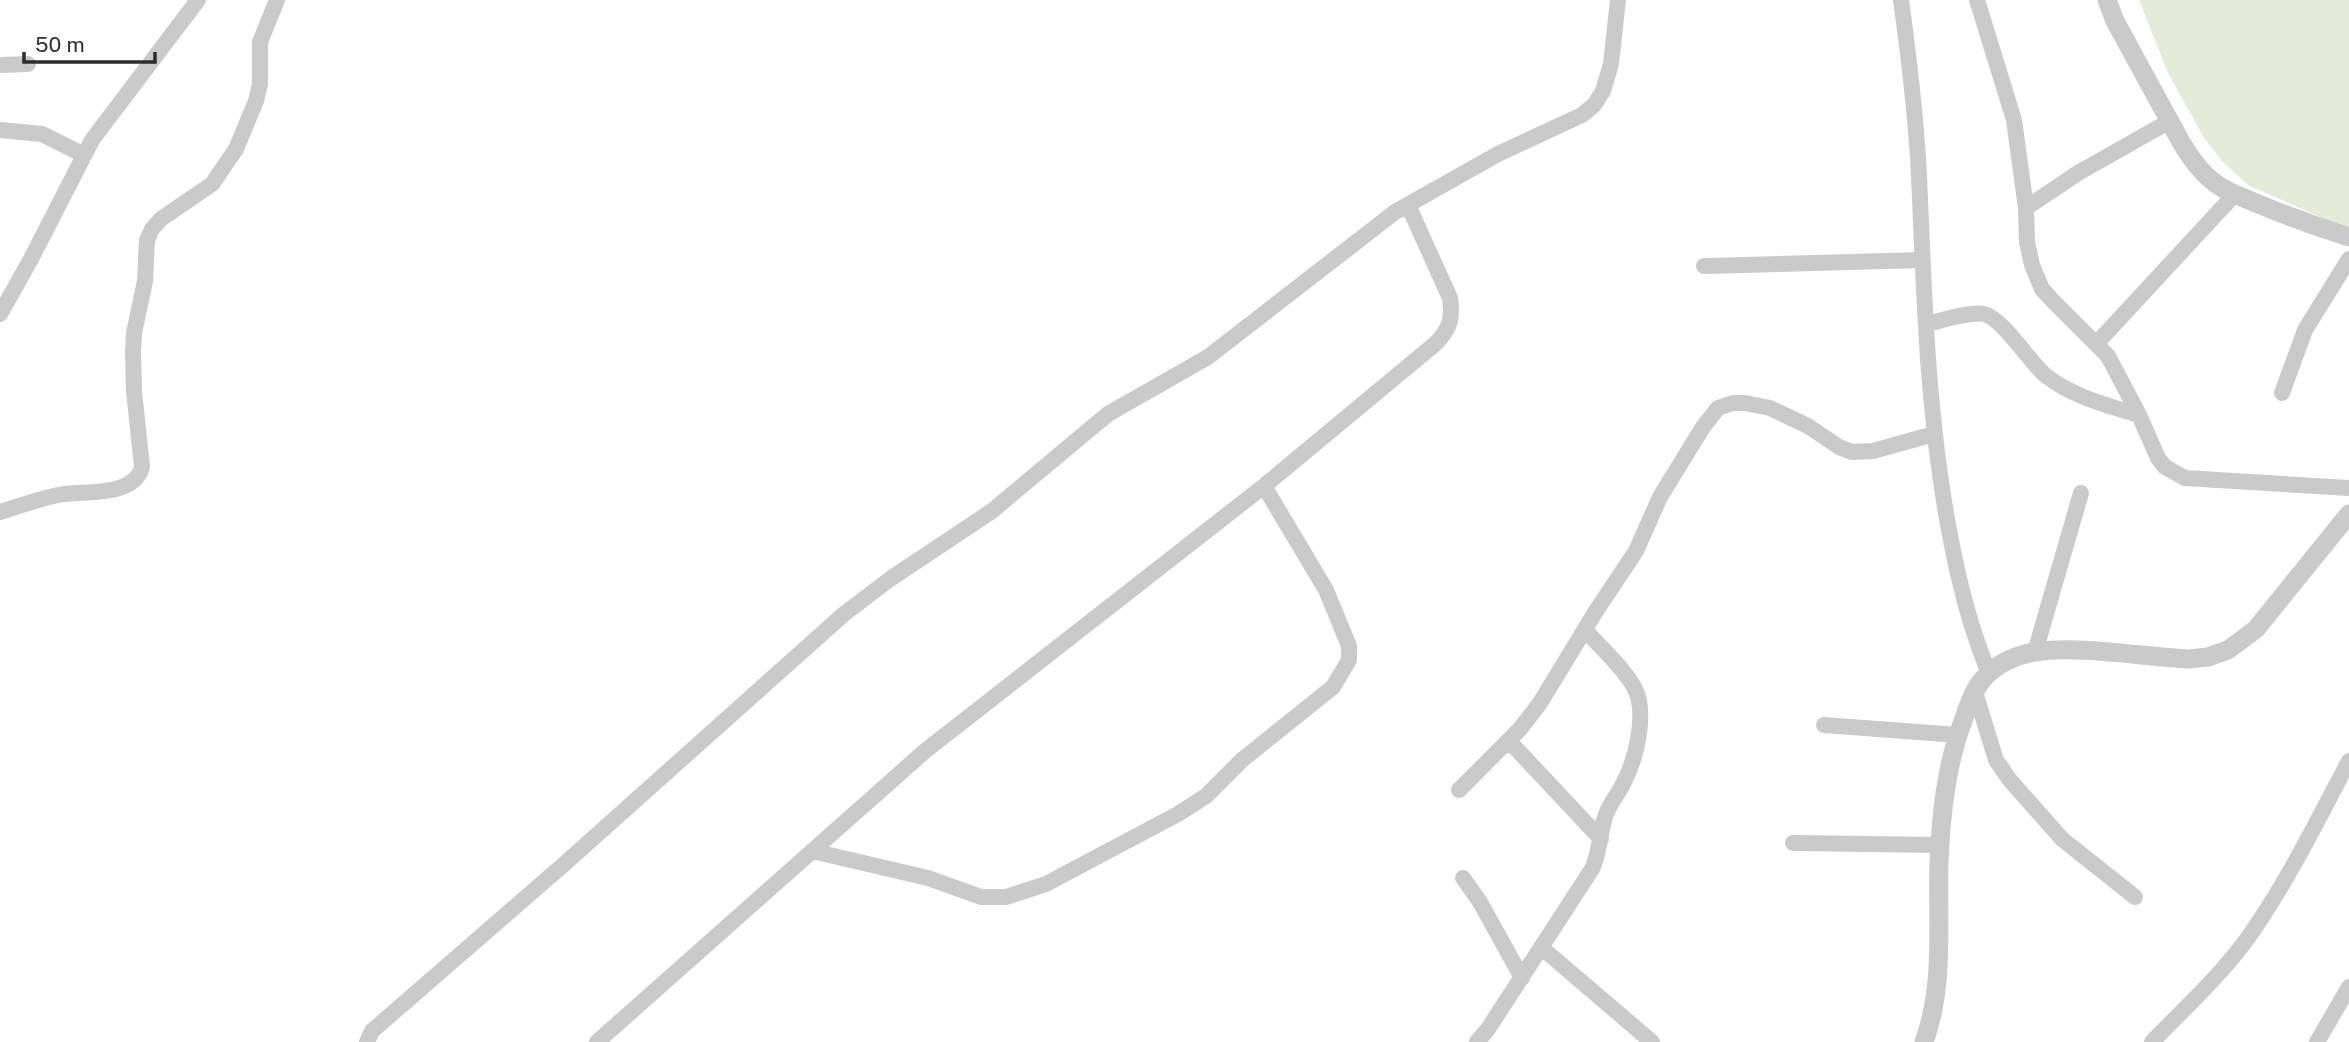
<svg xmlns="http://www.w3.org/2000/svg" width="2349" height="1042" viewBox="0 0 2349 1042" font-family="'Public Sans',sans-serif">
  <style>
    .garden { fill: #e4ecd9 }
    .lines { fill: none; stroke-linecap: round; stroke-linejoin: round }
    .minor { stroke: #cacaca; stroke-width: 16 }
    .tertiary { stroke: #cacaca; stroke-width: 19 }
  </style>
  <rect width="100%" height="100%" fill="#fff"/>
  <path class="garden" d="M 2139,0 L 2349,0 L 2349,230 L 2248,185 L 2222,161 L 2204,138 L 2168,73 Z"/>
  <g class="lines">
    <path class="minor" d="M 1901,0 C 1909,58 1916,116 1919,175 C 1924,294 1927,412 1949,530 C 1958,579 1969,626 1989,673
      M 1977,0 L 2014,120 L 2026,208 L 2027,242 L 2032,265 L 2042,289 L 2053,301 L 2108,356 L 2139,415 L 2158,458 L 2165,467 L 2185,478 L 2349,488
      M 0,65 L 28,64
      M 0,130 L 42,134 L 84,155
      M 2026,208 L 2078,173 L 2170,121
      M 1704,266 L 1922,260
      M 0,314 L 31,259 L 92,140 L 198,0
      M 1926,324 C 1941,321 1970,311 1984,314 C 2002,318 2029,361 2045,375 C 2073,397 2106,405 2139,415
      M 2096,344 L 2235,194
      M 2282,393 L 2305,330 L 2349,259
      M 0,512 C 19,506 39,499 58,495 C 83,490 134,498 142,467 L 134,391 L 133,352 L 134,333 L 145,281 L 147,240 L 152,229 L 161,219 L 212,184 L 236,149 L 256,101 L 260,84 L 260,42 L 277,0
      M 2035,652 L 2081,493
      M 1975,692 L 1996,760 L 2009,779 L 2062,839 L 2135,897
      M 1824,725 L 1958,735
      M 1509,741 L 1601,839
      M 1459,790 L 1520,729 L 1540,703 L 1596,611 L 1636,551 L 1660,497 L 1703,427 L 1718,408 L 1733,403 L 1745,403 L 1770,408 L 1808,426 L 1839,447 L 1852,452 L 1873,451 L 1934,434
      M 1793,843 L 1940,845
      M 812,851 L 928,878 L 981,897 L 1006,897 L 1046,884 L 1178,814 L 1206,796 L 1242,760 L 1333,687 L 1349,660 L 1349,646 L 1326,590 L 1264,486
      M 1463,878 L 1480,902 L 1522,978
      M 1542,948 L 1652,1042
      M 367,1042 L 372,1031 L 562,866 L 844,614 L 890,579 L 992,511 L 1108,414 L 1208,357 L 1395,212 L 1498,154 L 1582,115 L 1594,105 L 1603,91 L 1611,64 L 1618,0
      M 597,1042 L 925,751 L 1264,486 L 1435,344 C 1450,329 1453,319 1450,298 L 1408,205
      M 1477,1042 L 1488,1029 L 1592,869 C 1601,851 1599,830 1607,812 C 1611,802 1618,794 1623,784 C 1636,760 1648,712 1634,687 C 1622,666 1601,648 1585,630
      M 2152,1042 C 2184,1009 2220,976 2247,939 C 2287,883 2317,821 2349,761
      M 2317,1042 L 2349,987"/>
    <path class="tertiary" d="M 2107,0 L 2115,21 L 2181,142 C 2191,159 2204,177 2221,187 C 2232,194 2245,198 2256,203 C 2287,216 2317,227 2349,237
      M 1924,1042 C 1945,985 1937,922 1939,862 C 1941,815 1946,766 1963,721 C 1968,707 1973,690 1984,678 C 1996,664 2016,655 2035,652 C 2079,645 2142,657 2189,659 L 2208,657 L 2228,650 L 2256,629 L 2349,514"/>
  </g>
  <path d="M24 52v10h131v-10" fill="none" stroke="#2d2d2d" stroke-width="3.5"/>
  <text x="35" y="52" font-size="21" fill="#2d2d2d" stroke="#ffffff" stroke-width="5" paint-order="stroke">50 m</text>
</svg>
